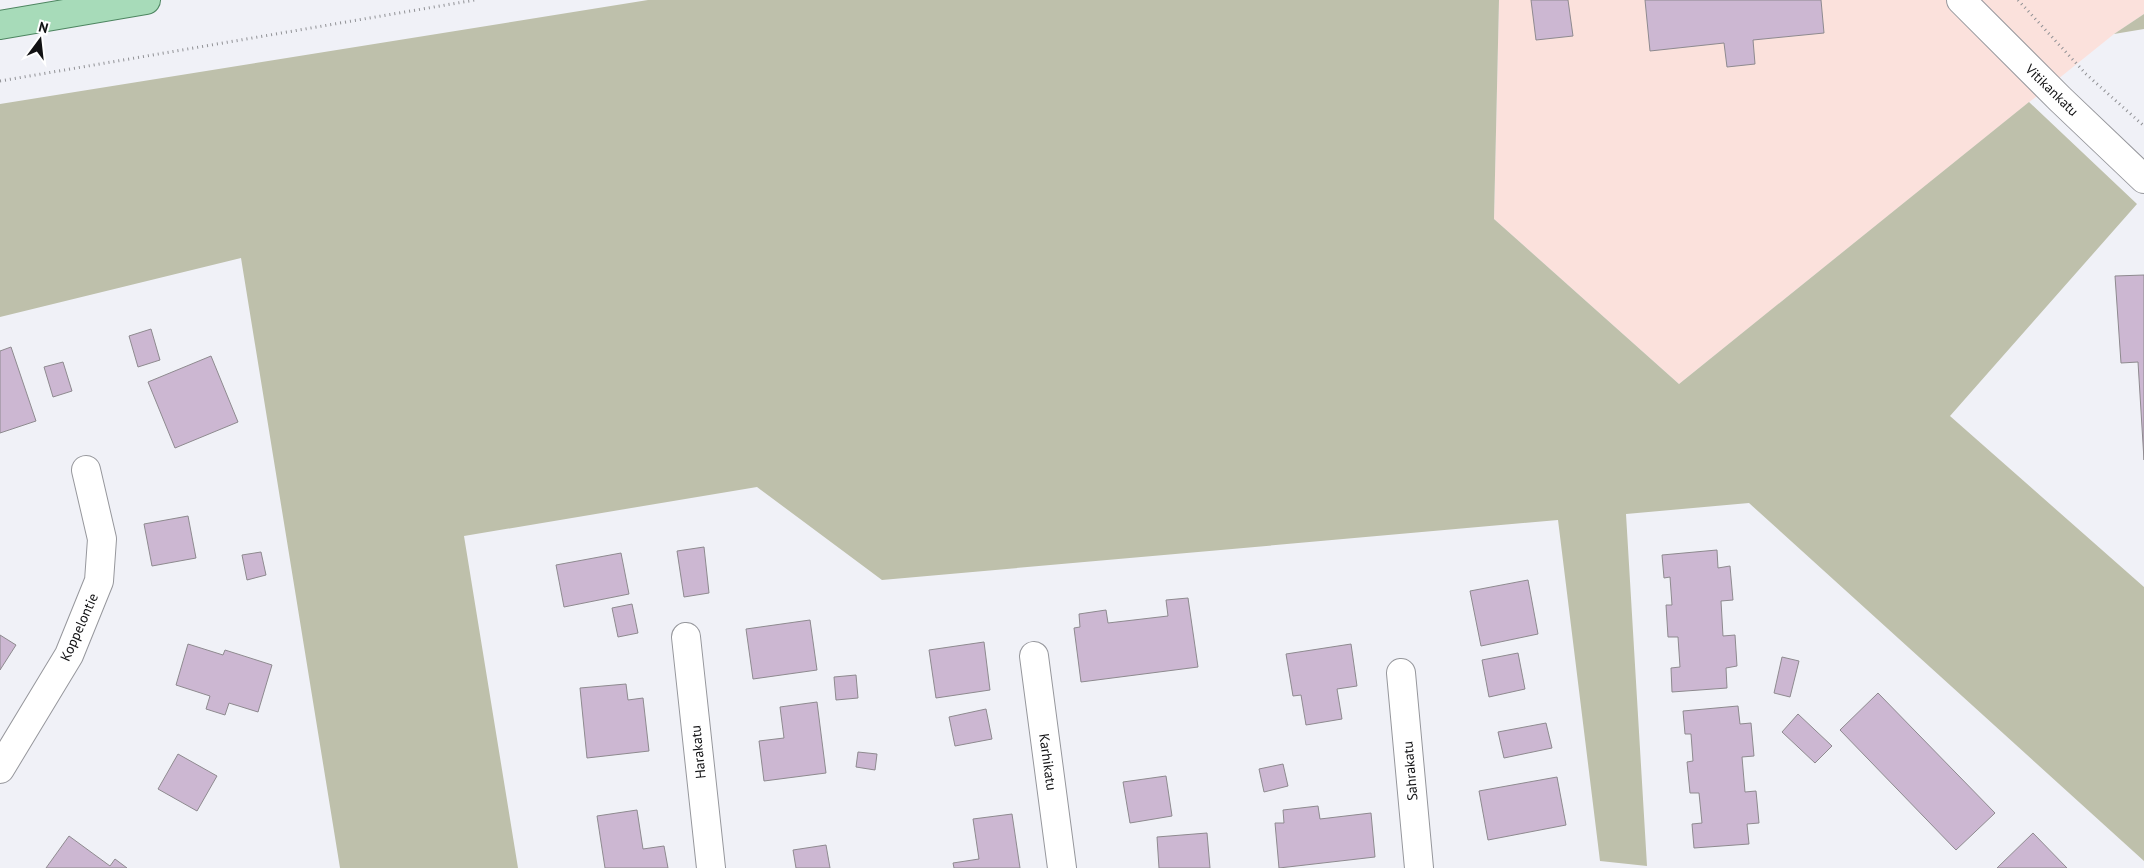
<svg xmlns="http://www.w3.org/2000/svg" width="2144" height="868" viewBox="0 0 2144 868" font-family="'PT Sans',sans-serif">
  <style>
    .industrial { fill: #fbe1dc }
    .green { fill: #bec0ab }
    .building { fill: #ccb7d2; stroke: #8e8a8f }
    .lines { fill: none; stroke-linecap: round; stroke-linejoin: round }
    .minor-casing { stroke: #96979c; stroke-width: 30 }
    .major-casing { stroke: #4d8560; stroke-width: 30 }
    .path { stroke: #909195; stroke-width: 3; stroke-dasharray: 1 4; stroke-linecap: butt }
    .minor { stroke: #fff; stroke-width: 28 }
    .major { stroke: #a7dbb9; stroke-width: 28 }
    .labels { text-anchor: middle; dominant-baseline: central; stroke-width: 4; stroke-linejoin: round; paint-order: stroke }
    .street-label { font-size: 14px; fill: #111113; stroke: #fff }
  </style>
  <rect width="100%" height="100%" fill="#f0f1f7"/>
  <path class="industrial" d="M 1499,0 L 2144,0 L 2144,14 L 2114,34 L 1679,384 L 1494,219 Z"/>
  <path class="green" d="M 648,0 L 1499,0 L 1494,219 L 1679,384 L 2029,102 L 2137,204 L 1950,416 L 2144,587 L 2144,861 L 1749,503 L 1626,514 L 1647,866 L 1600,861 L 1558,520 L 882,580 L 757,487 L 464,536 L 518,868 L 340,868 L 241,258 L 0,317 L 0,104 Z
    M 2144,14 L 2144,29 L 2114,34 Z"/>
  <path class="building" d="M 1531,0 L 1568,0 L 1573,36 L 1536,40 Z
    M 1645,0 L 1821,0 L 1824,33 L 1753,40 L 1755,64 L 1727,67 L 1724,43 L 1650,51 Z
    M 2144,275 L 2144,460 L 2138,362 L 2121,363 L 2115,276 Z
    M 151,329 L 160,360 L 138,367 L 129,336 Z
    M 11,347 L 36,421 L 0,433 L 0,351 Z
    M 211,356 L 238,422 L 175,448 L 148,382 Z
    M 63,362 L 72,391 L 53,397 L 44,367 Z
    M 188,516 L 196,558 L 152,566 L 144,524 Z
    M 704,547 L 709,593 L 684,597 L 677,551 Z
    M 1717,550 L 1718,568 L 1730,566 L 1733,600 L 1721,601 L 1723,636 L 1735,635 L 1737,666 L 1726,668 L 1727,688 L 1672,692 L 1671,668 L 1680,667 L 1678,637 L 1668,637 L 1666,605 L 1672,605 L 1670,577 L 1664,578 L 1662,555 Z
    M 261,552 L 266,575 L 247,580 L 242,555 Z
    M 621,553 L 629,594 L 564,607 L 556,565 Z
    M 1528,580 L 1538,634 L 1481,646 L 1470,591 Z
    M 1188,598 L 1198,667 L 1081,682 L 1074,628 L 1080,627 L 1079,614 L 1106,610 L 1108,623 L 1168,616 L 1166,600 Z
    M 632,604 L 638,633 L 618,637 L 612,608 Z
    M 810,620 L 817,670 L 753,679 L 746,629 Z
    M 0,635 L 16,645 L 0,670 Z
    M 984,642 L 990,690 L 936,698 L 929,650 Z
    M 188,644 L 223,655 L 225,650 L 272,665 L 258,712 L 229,703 L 225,715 L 206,709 L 210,696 L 176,685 Z
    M 1351,644 L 1357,686 L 1337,689 L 1342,719 L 1306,725 L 1301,695 L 1293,696 L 1286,654 Z
    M 1518,653 L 1525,689 L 1489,697 L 1482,660 Z
    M 1782,657 L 1799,661 L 1790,697 L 1774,693 Z
    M 856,675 L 858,698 L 836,700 L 834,677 Z
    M 626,684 L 628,700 L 643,698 L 649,751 L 587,758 L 580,688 Z
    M 1878,693 L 1995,813 L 1956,850 L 1840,730 Z
    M 817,702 L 826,773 L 764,781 L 759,741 L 784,738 L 780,707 Z
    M 1738,706 L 1740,724 L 1751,723 L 1754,756 L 1742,757 L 1745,792 L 1756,791 L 1759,823 L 1747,824 L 1749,844 L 1694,848 L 1692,824 L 1702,823 L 1699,793 L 1690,793 L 1687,762 L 1693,761 L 1691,734 L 1685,734 L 1683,711 Z
    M 986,709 L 992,739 L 955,746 L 949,717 Z
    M 1798,714 L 1832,746 L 1815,763 L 1782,732 Z
    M 1546,723 L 1552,748 L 1504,758 L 1498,732 Z
    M 858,752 L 877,754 L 875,770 L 856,767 Z
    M 178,754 L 217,776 L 197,811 L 158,789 Z
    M 1283,764 L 1288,786 L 1264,792 L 1259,769 Z
    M 1166,776 L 1172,816 L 1130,823 L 1123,782 Z
    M 1557,777 L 1566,825 L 1488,840 L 1479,791 Z
    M 1318,806 L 1320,819 L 1371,813 L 1375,857 L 1279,868 L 1275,823 L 1284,823 L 1283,810 Z
    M 637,810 L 643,849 L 664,846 L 668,868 L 605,868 L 597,816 Z
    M 1012,814 L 1020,868 L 954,868 L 953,863 L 979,859 L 973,819 Z
    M 1207,833 L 1210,868 L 1159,868 L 1157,837 Z
    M 2033,833 L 2067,868 L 1997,868 Z
    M 69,836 L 110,866 L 115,859 L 127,868 L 46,868 Z
    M 826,845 L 830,868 L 796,868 L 793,850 Z"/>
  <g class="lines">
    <g class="minor-casing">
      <path id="minor" d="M 1961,0 L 2060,99 L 2144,179
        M 686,637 L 711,868
        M 1034,656 L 1062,868
        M 1401,673 L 1419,868
        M 0,769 L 69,655 L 99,581 L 102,539 L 86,470"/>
    </g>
    <g class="major-casing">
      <path id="major" d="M 0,25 L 146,0"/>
    </g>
    <path class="path" d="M 2018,0 L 2086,74 L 2144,126
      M 0,81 L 475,0"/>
    <use href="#minor" class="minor"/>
    <use href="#major" class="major"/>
  </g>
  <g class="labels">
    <g class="street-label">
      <text transform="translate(2052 90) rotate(44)">Vitikankatu</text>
      <text transform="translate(79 627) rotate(-66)">Koppelontie</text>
      <text transform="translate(698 752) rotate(-96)">Harakatu</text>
      <text transform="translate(1048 762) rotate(82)">Karhikatu</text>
      <text transform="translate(1410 771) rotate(-95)">Sahrakatu</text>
    </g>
  </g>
  <g transform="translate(40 40) rotate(15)" stroke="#ffffff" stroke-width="4" paint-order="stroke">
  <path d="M0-4L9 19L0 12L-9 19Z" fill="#111113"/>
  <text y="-8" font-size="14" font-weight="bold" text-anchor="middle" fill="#111113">N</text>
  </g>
</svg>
